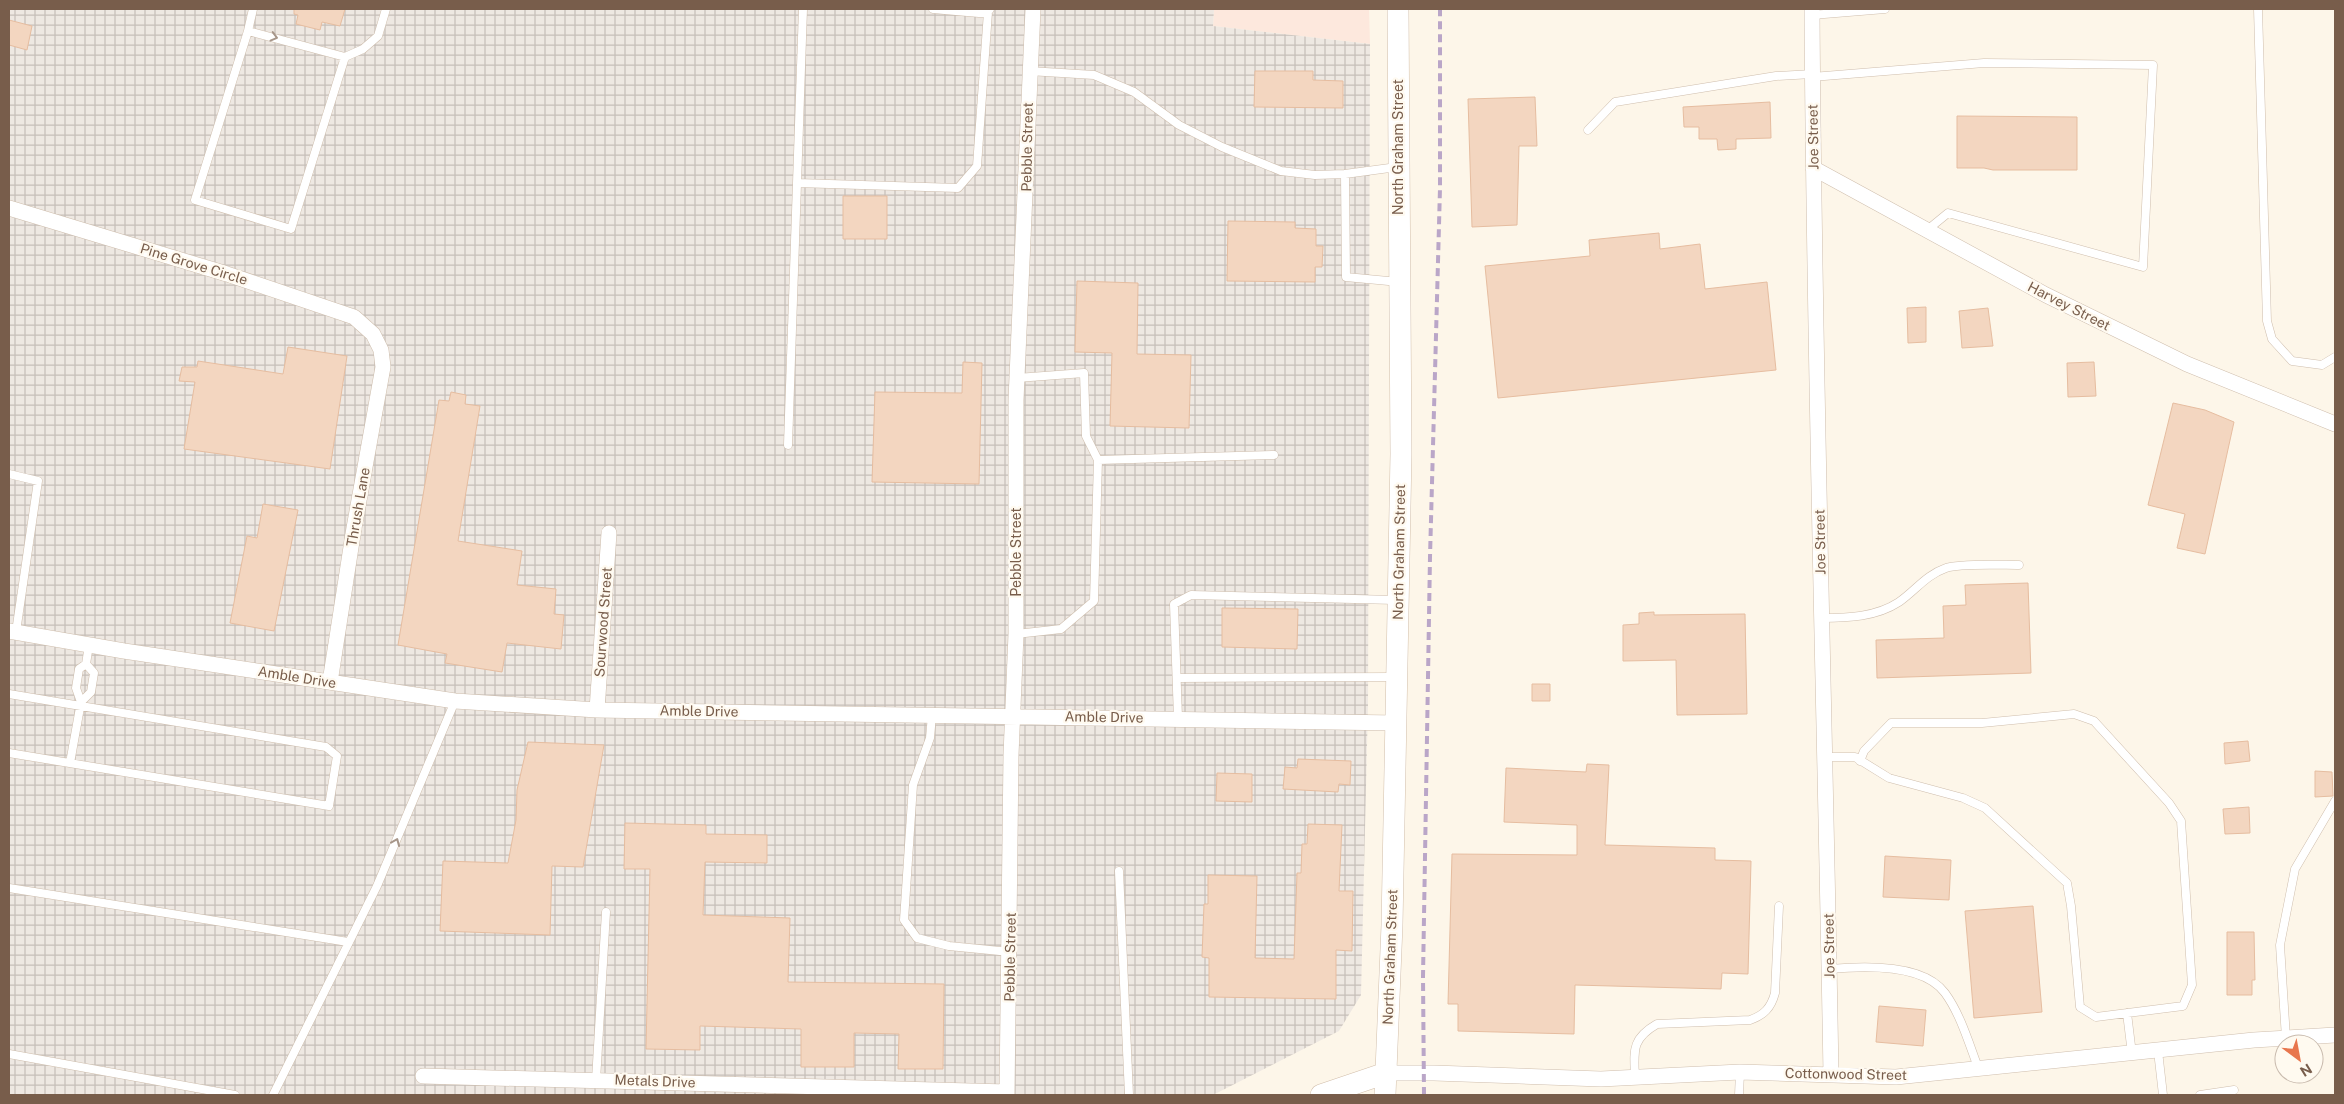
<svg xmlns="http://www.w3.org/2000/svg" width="2344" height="1104" viewBox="0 0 2344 1104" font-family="'Public Sans',sans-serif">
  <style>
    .commercial { fill: #fde8dd }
    .industrial { fill: url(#industrial-grid) }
    .building { fill: #f3d6c0; stroke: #e6bda0 }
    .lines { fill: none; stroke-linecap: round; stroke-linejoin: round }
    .lane-casing { stroke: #cfbead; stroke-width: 9 }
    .street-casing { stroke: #cfbead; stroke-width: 16 }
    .secondary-casing { stroke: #d2bfab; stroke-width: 22 }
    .lane { stroke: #fff; stroke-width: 8 }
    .street { stroke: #fff; stroke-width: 15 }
    .secondary { stroke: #fff; stroke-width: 21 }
    .rail { stroke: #baa6c8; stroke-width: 4; stroke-dasharray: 8 5; stroke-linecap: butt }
    .oneway { stroke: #a7968a }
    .labels { text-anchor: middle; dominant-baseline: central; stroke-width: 4.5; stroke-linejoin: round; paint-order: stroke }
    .street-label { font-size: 14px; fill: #785d4b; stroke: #fffaf0 }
  </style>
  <defs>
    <pattern id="industrial-grid" width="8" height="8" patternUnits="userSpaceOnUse" patternTransform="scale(1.25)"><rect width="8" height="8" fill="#eee8e2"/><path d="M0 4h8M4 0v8" fill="none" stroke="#c6bfb9"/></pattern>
  </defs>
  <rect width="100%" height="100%" fill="#fdf6e9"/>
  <path class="commercial" d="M 1214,9 L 1369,9 L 1370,44 L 1213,26 Z"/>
  <path class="industrial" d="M 9,9 L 1214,9 L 1213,26 L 1370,44 L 1368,705 L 1361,995 L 1339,1031 L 1213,1095 L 9,1095 Z"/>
  <path class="building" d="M 294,9 L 345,9 L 340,26 L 322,22 L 320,30 L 296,24 L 298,15 L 294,14 Z
    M 9,20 L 32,26 L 27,50 L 9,45 Z
    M 1255,71 L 1313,71 L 1313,80 L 1343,81 L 1343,108 L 1254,107 Z
    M 1535,97 L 1537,146 L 1519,146 L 1517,225 L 1472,227 L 1468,99 Z
    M 1770,102 L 1771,138 L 1736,139 L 1736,149 L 1718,150 L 1717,139 L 1699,139 L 1699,127 L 1684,127 L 1683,107 Z
    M 1957,116 L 2077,117 L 2077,170 L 1993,170 L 1984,168 L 1957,168 Z
    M 843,196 L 887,196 L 887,239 L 843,239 Z
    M 1228,221 L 1295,222 L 1295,228 L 1316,229 L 1316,246 L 1323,246 L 1322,267 L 1315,267 L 1315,282 L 1227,281 Z
    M 1659,233 L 1660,249 L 1700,244 L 1705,289 L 1767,282 L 1776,370 L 1498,398 L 1485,266 L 1590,256 L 1589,240 Z
    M 1077,281 L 1138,283 L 1137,354 L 1191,355 L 1189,428 L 1110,426 L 1112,353 L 1075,352 Z
    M 1926,307 L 1926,342 L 1908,343 L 1907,308 Z
    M 1988,308 L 1993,346 L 1962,348 L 1959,311 Z
    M 288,347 L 347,356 L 330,469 L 184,449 L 195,382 L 179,381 L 182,367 L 197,367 L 198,361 L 283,374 Z
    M 963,362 L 982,363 L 979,484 L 872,482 L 875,392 L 962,393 Z
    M 2094,362 L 2096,396 L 2068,397 L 2067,363 Z
    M 451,392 L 466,395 L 465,404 L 480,406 L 458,541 L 522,551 L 517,585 L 556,589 L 554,614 L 564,615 L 561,649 L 507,643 L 502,672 L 445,663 L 447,654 L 398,645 L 439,400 L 449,401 Z
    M 2173,403 L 2205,410 L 2234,422 L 2205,554 L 2177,548 L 2185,514 L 2148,505 Z
    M 263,504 L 298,510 L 274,631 L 230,623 L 247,536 L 257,538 Z
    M 2028,583 L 2031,673 L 1877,678 L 1876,640 L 1944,638 L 1943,606 L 1966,605 L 1965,585 Z
    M 1222,608 L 1298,609 L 1297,649 L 1222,647 Z
    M 1654,612 L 1654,615 L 1745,614 L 1747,714 L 1677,715 L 1676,660 L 1623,661 L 1623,625 L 1639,624 L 1639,613 Z
    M 1532,684 L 1550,684 L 1550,701 L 1532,701 Z
    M 2248,741 L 2250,761 L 2225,764 L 2224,743 Z
    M 528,742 L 604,745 L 583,867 L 552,866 L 550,935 L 440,931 L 443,861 L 508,863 L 516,820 L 517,790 Z
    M 1298,759 L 1351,761 L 1350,785 L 1339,784 L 1338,792 L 1283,789 L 1285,767 L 1297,768 Z
    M 1587,764 L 1609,765 L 1605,845 L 1715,848 L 1715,860 L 1751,861 L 1748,974 L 1722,973 L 1721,989 L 1575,985 L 1574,1034 L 1458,1031 L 1458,1004 L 1448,1004 L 1452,854 L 1577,855 L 1577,825 L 1504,822 L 1506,768 L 1586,772 Z
    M 2315,771 L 2332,772 L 2333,796 L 2315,797 Z
    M 1217,773 L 1252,774 L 1252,802 L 1216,801 Z
    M 2249,807 L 2250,833 L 2225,834 L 2223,809 Z
    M 625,823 L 706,825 L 706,834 L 767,835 L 767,863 L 705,862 L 703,915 L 790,918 L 788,982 L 944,984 L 943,1069 L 898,1069 L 899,1034 L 854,1033 L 854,1067 L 801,1067 L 801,1029 L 700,1026 L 700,1050 L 646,1049 L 650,869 L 624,869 Z
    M 1308,824 L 1342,825 L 1339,891 L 1353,891 L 1352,951 L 1336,950 L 1336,999 L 1209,997 L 1209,958 L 1202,957 L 1204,904 L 1208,904 L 1208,875 L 1257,876 L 1255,958 L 1294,959 L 1297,873 L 1301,873 L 1302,844 L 1307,844 Z
    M 1885,856 L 1951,860 L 1949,900 L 1883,897 Z
    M 2033,906 L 2042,1012 L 1974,1018 L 1965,911 Z
    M 2227,932 L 2254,932 L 2255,980 L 2252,980 L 2252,995 L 2227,995 Z
    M 1879,1006 L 1926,1010 L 1923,1046 L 1876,1042 Z"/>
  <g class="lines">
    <g class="lane-casing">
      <path id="lane" d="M 253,9 L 248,31 L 345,57 L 363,49 L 378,36 L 386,9
        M 933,9 L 979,13 L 988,12 L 990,9
        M 2258,9 L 2267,321 L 2272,339 L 2292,361 L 2322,365 L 2335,357
        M 1812,15 L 1885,9
        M 248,31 L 195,200 L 291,229 L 345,57
        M 1029,71 L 1094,75 L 1134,92 L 1179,125 L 1222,147 L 1281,171 L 1315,175 L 1345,174
        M 1812,77 L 1984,63 L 2153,65 L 2143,267 L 1948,213 L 1926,231
        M 1588,130 L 1615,102 L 1776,76 L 1812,74
        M 1397,167 L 1345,174 L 1346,277 L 1399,282
        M 797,183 L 958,188 L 977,166 L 988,12
        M 1017,378 L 1084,373 L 1086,436 L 1098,460
        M 788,445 L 803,9
        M 9,474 L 38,481 L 16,632
        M 1821,618 C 1848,618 1876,617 1899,602 C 1916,590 1926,575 1946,568 C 1959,563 2002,565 2019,565
        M 1016,634 L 1061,629 L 1094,601 L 1098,460 L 1274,455
        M 86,664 L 94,673 L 91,692 L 81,702 L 76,688 L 79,669 L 86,664 L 89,645
        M 1177,678 L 1394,677
        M 9,694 L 326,747 L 337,756 L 329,806 L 9,753
        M 932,715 L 930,738 L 913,785 L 904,920 L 917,938 L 949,946 L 1010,952
        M 1178,718 L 1174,604 L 1191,595 L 1396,600
        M 1824,757 L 1855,757 L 1889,778 L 1963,798 L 1985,808 L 2067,883 L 2071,906 L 2080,1007 L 2096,1017 L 2183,1006 L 2192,985 L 2181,821 L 2169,803 L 2094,721 L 2074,714 L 1982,723 L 1891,723 L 1864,751 L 1860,761
        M 70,763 L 81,702
        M 1119,871 L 1129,1095
        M 9,888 L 348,942
        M 1830,969 C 1862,966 1923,963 1945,993 C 1961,1015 1969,1044 1979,1070
        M 2127,1013 L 2132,1054
        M 2286,1038 L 2280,945 L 2295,869 L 2335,801
        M 2158,1051 L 2163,1095
        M 9,1054 L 235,1095
        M 1635,1078 C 1634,1051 1631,1039 1657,1024 L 1750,1020 C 1764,1015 1771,1008 1775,993 L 1779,906
        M 596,1080 L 606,912
        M 273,1095 L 377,886 L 455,701
        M 1739,1095 L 1740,1072
        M 2200,1095 L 2234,1090"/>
    </g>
    <g class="street-casing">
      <path id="street" d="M 1812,9 C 1814,364 1825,719 1831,1074
        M 1813,168 L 2046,295 L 2187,364 L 2335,424
        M 9,208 L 227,274 L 354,317 L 373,334 L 381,350 L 383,367 L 354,528 L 330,682
        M 9,631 L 124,651 L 455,701 L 597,710 L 1396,723
        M 597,710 L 609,533
        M 1386,1073 L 1434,1073 L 1601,1079 L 1740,1072 L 1896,1077 L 2254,1040 L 2335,1035
        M 423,1076 L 1007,1092
        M 1007,1095 L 1011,755 L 1016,634 L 1016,400 L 1033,9"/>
    </g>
    <g class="secondary-casing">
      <path id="secondary" d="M 1321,1095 L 1386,1073
        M 1385,1095 L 1392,925 L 1401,454 L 1398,9"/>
    </g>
    <use href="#lane" class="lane"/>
    <use href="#street" class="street"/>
    <use href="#secondary" class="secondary"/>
    <path class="rail" d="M 1424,1095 L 1423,977 L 1430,557 L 1440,188 L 1440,9"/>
  </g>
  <defs><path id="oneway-chevron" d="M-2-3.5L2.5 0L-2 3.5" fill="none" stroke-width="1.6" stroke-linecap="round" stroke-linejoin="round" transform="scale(1.25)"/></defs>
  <g class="oneway">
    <use href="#oneway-chevron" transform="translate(274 37) rotate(15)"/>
    <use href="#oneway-chevron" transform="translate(396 842) rotate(-67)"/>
  </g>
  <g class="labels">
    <g class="street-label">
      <text transform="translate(1813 137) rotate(-91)">Joe Street</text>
      <text transform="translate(1027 147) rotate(-89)">Pebble Street</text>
      <text transform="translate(1398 147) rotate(-90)">North Graham Street</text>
      <text transform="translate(194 264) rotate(17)">Pine Grove Circle</text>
      <text transform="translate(2069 306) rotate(27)">Harvey Street</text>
      <text transform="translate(358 507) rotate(-80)">Thrush Lane</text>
      <text transform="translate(1820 542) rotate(-91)">Joe Street</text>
      <text transform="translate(1016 552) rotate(-90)">Pebble Street</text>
      <text transform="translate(1399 552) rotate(-89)">North Graham Street</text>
      <text transform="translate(603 622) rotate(-86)">Sourwood Street</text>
      <text transform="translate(297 677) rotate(9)">Amble Drive</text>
      <text transform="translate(699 711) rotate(1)">Amble Drive</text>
      <text transform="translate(1104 717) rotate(1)">Amble Drive</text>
      <text transform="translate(1829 946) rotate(-91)">Joe Street</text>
      <text transform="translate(1010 957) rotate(-89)">Pebble Street</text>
      <text transform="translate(1390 957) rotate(-88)">North Graham Street</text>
      <text transform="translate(1846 1074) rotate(1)">Cottonwood Street</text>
      <text transform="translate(655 1081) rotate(2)">Metals Drive</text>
    </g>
  </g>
  <rect width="2344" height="1104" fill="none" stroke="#785d4b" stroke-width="20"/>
  <g transform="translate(2299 1059) rotate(148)"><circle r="24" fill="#fffaf0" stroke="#c9bbae"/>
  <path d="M0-4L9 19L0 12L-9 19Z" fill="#e8764d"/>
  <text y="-8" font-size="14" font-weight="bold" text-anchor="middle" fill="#785d4b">N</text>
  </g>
</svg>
